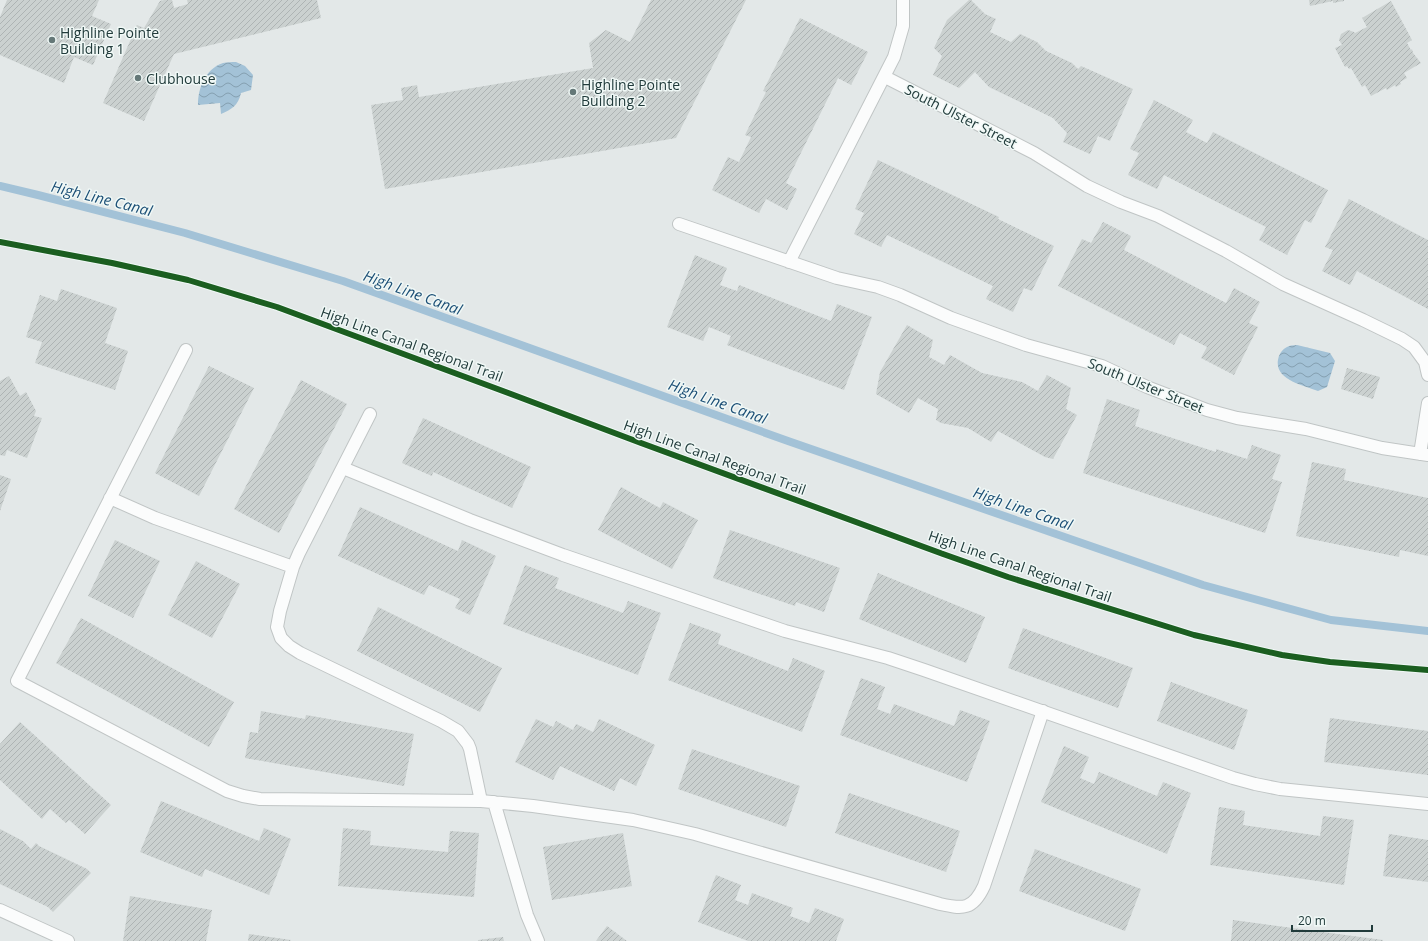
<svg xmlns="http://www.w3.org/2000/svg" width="1428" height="941" viewBox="0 0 1428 941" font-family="'Open Sans',sans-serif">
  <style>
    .water { fill: url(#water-waves) }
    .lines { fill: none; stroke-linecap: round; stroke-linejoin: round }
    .stream { stroke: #a3c2d7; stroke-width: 8 }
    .building { fill: url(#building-hatch) }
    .service-casing { stroke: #c0c5c5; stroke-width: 14 }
    .service { stroke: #fbfcfc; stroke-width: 12 }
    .cycleway-casing { stroke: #f0f8f6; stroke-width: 8 }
    .cycleway { stroke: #1b5e20; stroke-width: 6 }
    .poi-dot { fill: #657878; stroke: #f0f8f6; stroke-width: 1.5 }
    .labels { text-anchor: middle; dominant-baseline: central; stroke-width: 3; stroke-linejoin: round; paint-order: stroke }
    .poi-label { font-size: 14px; fill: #213b3b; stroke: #f0f8f6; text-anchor: start }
    .street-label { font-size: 14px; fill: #213b3b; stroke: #f0f8f6 }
    .water-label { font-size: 15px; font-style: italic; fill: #1c4f76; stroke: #f0f8f6 }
  </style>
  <defs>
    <pattern id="water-waves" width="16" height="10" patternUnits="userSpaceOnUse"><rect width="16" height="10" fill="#a3c2d7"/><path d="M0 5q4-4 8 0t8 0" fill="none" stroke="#849fb0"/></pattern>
    <pattern id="building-hatch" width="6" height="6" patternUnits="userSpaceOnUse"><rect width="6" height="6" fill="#cbd1d0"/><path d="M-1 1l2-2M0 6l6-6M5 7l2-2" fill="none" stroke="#aeb4b4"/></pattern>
  </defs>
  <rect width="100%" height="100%" fill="#e3e8e8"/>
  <path class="water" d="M 236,62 L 245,66 L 253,75 L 251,90 L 241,93 C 238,106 232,109 221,114 L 220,103 L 198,105 C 198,88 205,69 223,63 C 227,62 232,62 236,62 Z
    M 1297,345 L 1330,353 L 1335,361 L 1327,387 L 1318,391 C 1302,385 1271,379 1279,356 C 1282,348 1289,345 1297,345 Z"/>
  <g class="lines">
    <path class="stream" d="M 0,186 L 38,195 L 185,233 L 343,281 L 788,441 L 1203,585 L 1331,620 L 1428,631"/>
  </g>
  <path class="building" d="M 7,0 L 99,0 L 92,16 L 111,24 L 93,65 L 74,57 L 64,83 L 0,55 L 0,17 Z
    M 164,0 L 172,0 L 174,8 L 188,4 L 187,0 L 317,0 L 321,18 L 174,54 L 144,121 L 103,103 L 137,25 L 144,28 L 160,1 Z
    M 651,0 L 746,0 L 676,138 L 385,189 L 371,105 L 403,100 L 401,88 L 417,85 L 419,97 L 593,68 L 589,43 L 606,30 L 630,42 Z
    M 969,0 L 971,0 L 985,14 L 996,19 L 990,32 L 1011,42 L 1020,34 L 1037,42 L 1046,51 L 1072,63 L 1078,69 L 1081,66 L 1133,89 L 1110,141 L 1098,136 L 1090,154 L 1063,142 L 1067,133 L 1053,118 L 989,87 L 975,72 L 959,88 L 933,75 L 942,56 L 934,48 L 947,20 Z
    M 1309,0 L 1344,0 L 1344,1 L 1333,3 L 1333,1 L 1310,6 Z
    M 1391,1 L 1412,40 L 1407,43 L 1411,50 L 1412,49 L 1413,53 L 1421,63 L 1404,73 L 1407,78 L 1400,82 L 1401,84 L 1396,87 L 1395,85 L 1387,90 L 1386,88 L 1371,96 L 1365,85 L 1362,87 L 1351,68 L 1349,69 L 1347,66 L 1345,67 L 1335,48 L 1342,45 L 1339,40 L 1341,34 L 1348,30 L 1354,32 L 1355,33 L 1367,27 L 1362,18 Z
    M 800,18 L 868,52 L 851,85 L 838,78 L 786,183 L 797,189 L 787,210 L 766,199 L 759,213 L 712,190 L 728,157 L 739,162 L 751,137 L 745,135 L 766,92 L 763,91 Z
    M 1154,100 L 1193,120 L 1186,132 L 1207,143 L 1213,132 L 1328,190 L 1311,223 L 1305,220 L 1287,255 L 1259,240 L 1266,227 L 1164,175 L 1157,189 L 1128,175 L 1139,153 L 1130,149 Z
    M 878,160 L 999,217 L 998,219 L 1054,246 L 1032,291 L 1024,288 L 1013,312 L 986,299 L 993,286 L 887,235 L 881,247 L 854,234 L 864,213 L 855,209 Z
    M 1349,199 L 1428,240 L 1428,309 L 1357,271 L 1350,285 L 1322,271 L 1333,250 L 1325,247 Z
    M 1103,222 L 1131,236 L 1124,250 L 1226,303 L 1234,288 L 1260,302 L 1249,323 L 1258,327 L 1234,375 L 1201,358 L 1207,347 L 1180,333 L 1174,345 L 1058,286 L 1082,239 L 1091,243 Z
    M 695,255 L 727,268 L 720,285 L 737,291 L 739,285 L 831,321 L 837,304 L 872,317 L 844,390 L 727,345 L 731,336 L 709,327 L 703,341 L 667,327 Z
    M 61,289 L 117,308 L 105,343 L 128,351 L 115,390 L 35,363 L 42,342 L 26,337 L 40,295 L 57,301 Z
    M 907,325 L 933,340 L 929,357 L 944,365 L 950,355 L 982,373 L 1022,382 L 1038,391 L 1047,375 L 1071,388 L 1066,409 L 1077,415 L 1053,459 L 1045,457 L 998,431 L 991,442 L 968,428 L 941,423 L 936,420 L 938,409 L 918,398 L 909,413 L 876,394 L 880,372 Z
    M 209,366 L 254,388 L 199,496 L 155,473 Z
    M 1347,368 L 1380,377 L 1373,399 L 1341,389 Z
    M 9,376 L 20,396 L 26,392 L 36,411 L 34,416 L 42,418 L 27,458 L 7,450 L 5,456 L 0,455 L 0,381 Z
    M 301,380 L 347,404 L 279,533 L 234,509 Z
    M 1107,399 L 1140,410 L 1135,426 L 1216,452 L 1216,449 L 1247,459 L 1252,445 L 1281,455 L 1272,479 L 1282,482 L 1265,533 L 1083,473 Z
    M 423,418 L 531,467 L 512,508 L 433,472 L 432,476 L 402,463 Z
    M 1312,462 L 1346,469 L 1344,480 L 1428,498 L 1428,556 L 1400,550 L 1399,557 L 1296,536 Z
    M 0,475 L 11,479 L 0,511 Z
    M 621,487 L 660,508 L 663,502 L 698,520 L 672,569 L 598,530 Z
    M 360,507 L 458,551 L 462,540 L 496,556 L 470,615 L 455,608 L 460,599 L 429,585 L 424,595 L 338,556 Z
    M 730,530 L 840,568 L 824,612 L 796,602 L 795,606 L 713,578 Z
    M 115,540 L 160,561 L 133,618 L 88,596 Z
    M 196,561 L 240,584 L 212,638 L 168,615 Z
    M 525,565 L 559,578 L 555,588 L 623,613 L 628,601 L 661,613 L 638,675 L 503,624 Z
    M 878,573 L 985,617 L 966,663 L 859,619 Z
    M 378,607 L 502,668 L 480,712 L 357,651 Z
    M 81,618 L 234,702 L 209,747 L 56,663 Z
    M 690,623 L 721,634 L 718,644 L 788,671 L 793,658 L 825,671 L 802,732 L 668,680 Z
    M 1023,628 L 1133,668 L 1118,708 L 1008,668 Z
    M 861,678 L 885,687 L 877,709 L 890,714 L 894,704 L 954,726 L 960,710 L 990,721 L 967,782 L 840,735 Z
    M 1171,682 L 1248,710 L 1234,750 L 1157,721 Z
    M 261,711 L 305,719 L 306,715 L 414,734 L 404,786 L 245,758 L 250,732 L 258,733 Z
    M 1330,718 L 1428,731 L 1428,775 L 1324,762 Z
    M 536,719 L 553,727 L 556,721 L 573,730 L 576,724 L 593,732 L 599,719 L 655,745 L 636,786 L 620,778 L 614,791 L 560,766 L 553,780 L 515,762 Z
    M 20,722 L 111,805 L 85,834 L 69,820 L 66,823 L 50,809 L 42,819 L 0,780 L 0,744 Z
    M 1064,746 L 1089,757 L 1080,778 L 1094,784 L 1099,772 L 1157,796 L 1163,782 L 1191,793 L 1167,854 L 1041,802 Z
    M 692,749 L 800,786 L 786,827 L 678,789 Z
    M 849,793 L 960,831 L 946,872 L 835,833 Z
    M 161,801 L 259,841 L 264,828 L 291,839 L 269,895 L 205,869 L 202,877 L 140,852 Z
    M 1219,807 L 1245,811 L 1243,825 L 1320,836 L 1323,816 L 1354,820 L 1344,885 L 1210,865 Z
    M 343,828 L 371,831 L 370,845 L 448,852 L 450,831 L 479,833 L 474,897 L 338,886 Z
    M 0,829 L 23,841 L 31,849 L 36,843 L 39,846 L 87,869 L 91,873 L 53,912 L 48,907 L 0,884 Z
    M 623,833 L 632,886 L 552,900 L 543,847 Z
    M 1389,834 L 1428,840 L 1428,882 L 1383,876 Z
    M 1035,849 L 1141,889 L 1125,931 L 1019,891 Z
    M 716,875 L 741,885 L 735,900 L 748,905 L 752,893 L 793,908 L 790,916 L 809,923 L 815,908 L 844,919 L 836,941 L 748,941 L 698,922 Z
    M 130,896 L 212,910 L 206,941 L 123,941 Z
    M 1233,920 L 1383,940 L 1383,941 L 1231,941 Z
    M 607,926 L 627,941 L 596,941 Z
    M 249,934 L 291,940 L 290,941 L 248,941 Z
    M 503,937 L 504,941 L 478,941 L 478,940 Z"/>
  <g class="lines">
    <g class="service-casing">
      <path id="service" d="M 885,77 L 1034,153 L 1087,186 L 1121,202 L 1158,216 L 1226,251 L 1283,284 L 1363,320 L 1402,339 L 1414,347 L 1425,362 L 1428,375
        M 679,224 L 837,278 L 878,287 L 900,295 L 951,318 L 1026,345 L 1102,366 L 1147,387 L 1207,410 L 1237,418 L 1306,429 L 1382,448 L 1428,455
        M 789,262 L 894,57 L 903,26 L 903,0
        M 186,350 L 17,681 L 227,791 L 243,796 L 260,799 L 481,801 L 533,806 L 633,820 L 695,834 L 940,904 C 963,909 973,910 984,886 L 1043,711
        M 370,414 L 299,553 L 293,567 L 280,611 L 277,627 L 281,638 L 289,646 L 300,653 L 441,721 L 458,731 L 468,744 L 470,749 L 481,801
        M 1420,454 L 1428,403
        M 343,468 L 470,520 L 563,555 L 785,631 L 888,658 L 924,670 L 1233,778 L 1255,784 L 1280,789 L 1428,804
        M 110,498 L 155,518 L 293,567
        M 494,802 L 527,915 L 538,941
        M 0,910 L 68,941"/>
    </g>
    <use href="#service" class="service"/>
    <g class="cycleway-casing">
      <path id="cycleway" d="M 0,242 L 112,263 L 188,280 L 277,307 L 511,394 L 641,443 L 943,554 L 1008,577 L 1194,635 L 1282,655 L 1330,662 L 1428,670"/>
    </g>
    <use href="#cycleway" class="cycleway"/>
  </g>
  <g class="poi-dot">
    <circle cx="52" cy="40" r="4"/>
    <circle cx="138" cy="78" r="4"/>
    <circle cx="573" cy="92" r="4"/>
  </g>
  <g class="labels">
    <g class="poi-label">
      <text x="60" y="32">Highline Pointe<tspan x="60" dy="16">Building 1</tspan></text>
      <text x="146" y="78">Clubhouse</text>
      <text x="581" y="84">Highline Pointe<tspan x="581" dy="16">Building 2</tspan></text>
    </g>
    <g class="street-label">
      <text transform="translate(961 116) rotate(27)">South Ulster Street</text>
      <text transform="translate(412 344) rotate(20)">High Line Canal Regional Trail</text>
      <text transform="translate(1146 385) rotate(22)">South Ulster Street</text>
      <text transform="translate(715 457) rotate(20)">High Line Canal Regional Trail</text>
      <text transform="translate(1020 566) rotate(19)">High Line Canal Regional Trail</text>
    </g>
    <g class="water-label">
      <text transform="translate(102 198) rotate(14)">High Line Canal</text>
      <text transform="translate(413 292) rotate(20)">High Line Canal</text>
      <text transform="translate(718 401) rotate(20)">High Line Canal</text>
      <text transform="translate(1023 508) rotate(19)">High Line Canal</text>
    </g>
  </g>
  <path d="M1292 925v6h80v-6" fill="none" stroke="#213b3b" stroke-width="2"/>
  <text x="1298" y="925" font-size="12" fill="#213b3b" stroke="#f0f8f6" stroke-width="3" paint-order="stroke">20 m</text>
</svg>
